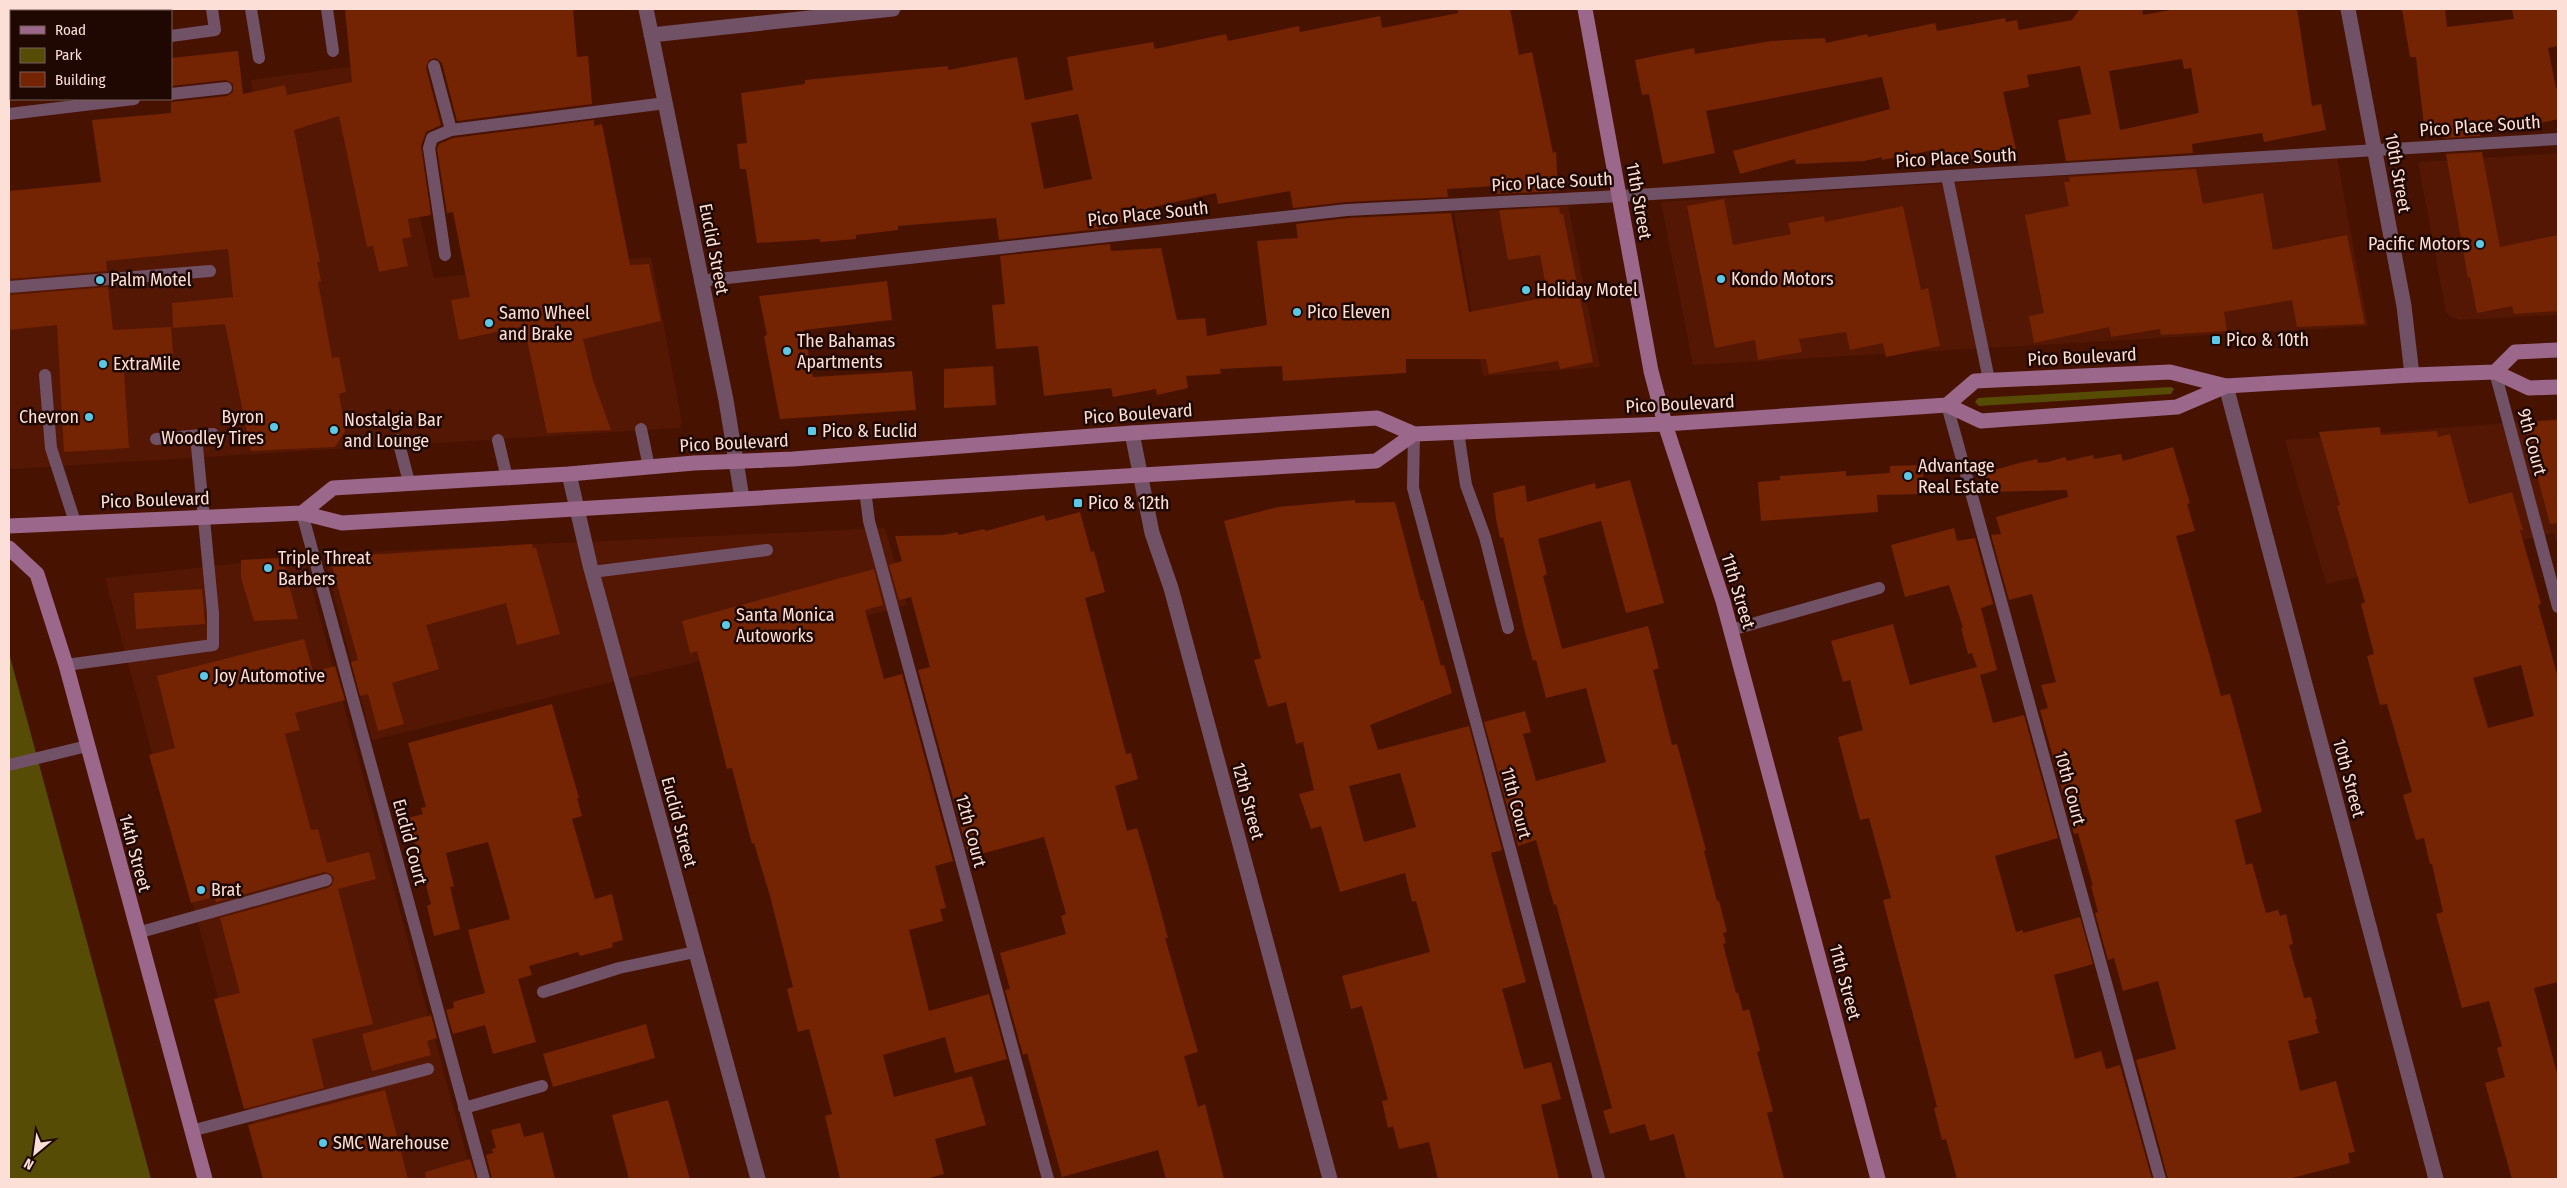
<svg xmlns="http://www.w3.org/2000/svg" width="2567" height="1188" viewBox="0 0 2567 1188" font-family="'Fira Sans Condensed',sans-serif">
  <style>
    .built { fill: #541704 }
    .green { fill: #574c06 }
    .building { fill: #742402; fill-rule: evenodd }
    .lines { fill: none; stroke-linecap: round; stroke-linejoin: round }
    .lane { stroke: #715166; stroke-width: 12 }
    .street { stroke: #715166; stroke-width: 15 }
    .secondary { stroke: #9b678a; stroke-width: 15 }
    .poi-dot { fill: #5bc8e6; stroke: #1f0802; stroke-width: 2 }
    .labels { text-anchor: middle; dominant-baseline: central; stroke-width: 5; stroke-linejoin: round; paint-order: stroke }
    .street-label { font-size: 18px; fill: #fcdfd6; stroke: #1f0802 }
    .poi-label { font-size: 18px; fill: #fcdfd6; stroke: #1f0802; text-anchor: start }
  </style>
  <rect width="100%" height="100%" fill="#481200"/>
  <path class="built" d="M 384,62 L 434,278 L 651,257 L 682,423 L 679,428 L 12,469 L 9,466 L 9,235 L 269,209 L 251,80 Z
    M 2558,153 L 2558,315 L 2459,320 L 2451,317 L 2446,312 L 2418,162 Z
    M 2337,158 L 2368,326 L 1693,365 L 1661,202 Z
    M 1568,205 L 1600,367 L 1483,376 L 1454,213 Z
    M 2558,419 L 2558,550 L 2554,533 L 2326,584 L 2285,440 Z
    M 885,528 L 907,605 L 692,663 L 372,740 L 323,554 Z
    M 303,556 L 473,1179 L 267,1179 L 105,578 Z"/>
  <path class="green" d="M 2171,387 L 2174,389 L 2171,394 L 1979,406 L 1975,402 L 1978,398 Z
    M 9,653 L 151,1179 L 9,1179 Z"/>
  <path class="building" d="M 345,9 L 573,9 L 577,57 L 588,56 L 592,104 L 457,121 L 442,63 L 436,58 L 429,60 L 426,68 L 441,125 L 426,132 L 421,146 L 431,215 L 408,219 L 411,237 L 402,239 L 408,266 L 379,272 L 373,246 L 367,247 L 339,116 L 294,130 L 320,262 L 317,262 L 321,281 L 318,282 L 332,358 L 339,357 L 346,392 L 339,394 L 345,431 L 335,447 L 251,451 L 225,324 L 173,328 L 172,303 L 233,297 L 228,249 L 106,261 L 107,271 L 9,279 L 9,191 L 101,182 L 92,120 L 171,113 L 171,102 L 227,96 L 233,92 L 233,84 L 226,80 L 171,86 L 171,58 L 238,51 L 243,94 L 285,85 L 287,95 L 352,82 Z
    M 1458,9 L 1510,9 L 1519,55 L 1532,52 L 1553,153 L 1556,152 L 1558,191 L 1496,194 L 1494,186 L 1447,189 L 1448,197 L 1346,202 L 1293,208 L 1290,191 L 1218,204 L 1216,193 L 1153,207 L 1154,216 L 1108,224 L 1108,228 L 999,240 L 996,218 L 898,226 L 898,230 L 856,235 L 856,239 L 820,242 L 820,239 L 757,243 L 746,169 L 740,169 L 737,144 L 747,143 L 741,93 L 805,84 L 805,80 L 948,66 L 948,70 L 1017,57 L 1025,100 L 1073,90 L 1067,57 L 1153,42 L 1155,49 L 1226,34 L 1228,41 L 1299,26 L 1300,32 L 1380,16 L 1382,28 L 1458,13 ZM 1078,114 L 1092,179 L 1044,189 L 1031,123 Z
    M 2085,9 L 2142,9 L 2143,15 L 2176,9 L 2297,9 L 2312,106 L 2321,104 L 2326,130 L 2264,142 L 2262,133 L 2192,144 L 2193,153 L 2066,161 L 2058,120 L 2091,114 L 2080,66 L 2027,75 L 2029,87 L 2003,92 L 2017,154 L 1993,159 L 1980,160 L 1979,158 L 1961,161 L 1961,156 L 1931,161 L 1929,151 L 1882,160 L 1882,157 L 1864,161 L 1796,164 L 1795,159 L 1740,174 L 1733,151 L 1890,109 L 1882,77 L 1706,111 L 1715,153 L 1663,164 L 1649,94 L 1642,95 L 1635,60 L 1694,48 L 1695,54 L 1771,41 L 1825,38 L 1826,43 L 1867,34 L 1868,37 L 1935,23 L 1937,31 L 2005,18 L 2006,22 L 2017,20 L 2019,30 L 2072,20 L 2079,10 ZM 2182,59 L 2184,69 L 2191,68 L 2199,113 L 2120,130 L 2109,71 Z
    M 2402,9 L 2445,9 L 2447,27 L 2514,19 L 2512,9 L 2558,9 L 2558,46 L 2548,48 L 2556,88 L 2558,88 L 2558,119 L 2531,125 L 2530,116 L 2477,122 L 2480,136 L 2444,138 L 2441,123 L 2424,125 L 2416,57 L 2410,57 Z
    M 594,120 L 594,126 L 602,124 L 630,265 L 649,264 L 661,321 L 583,339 L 593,380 L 611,430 L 547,433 L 524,326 L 459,340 L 451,300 L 470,297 L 453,212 L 447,213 L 437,149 L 439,144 L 453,138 Z
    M 2482,152 L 2500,247 L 2558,235 L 2558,311 L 2514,314 L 2512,306 L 2477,313 L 2470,277 L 2468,278 L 2446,154 Z
    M 2196,169 L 2203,204 L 2263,193 L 2273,250 L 2347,235 L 2365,324 L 2297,327 L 2292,300 L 2224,312 L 2227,331 L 2161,335 L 2160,329 L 2111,337 L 2109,327 L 2034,343 L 2029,316 L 2044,313 L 2025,215 L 2069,206 L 2064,182 L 2070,182 L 2069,177 Z
    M 1724,199 L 1733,245 L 1791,234 L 1788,223 L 1824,216 L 1825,222 L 1903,206 L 1921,290 L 1928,288 L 1940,346 L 1886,357 L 1883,343 L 1850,350 L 1846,332 L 1799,339 L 1802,352 L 1758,360 L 1755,340 L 1715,348 L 1687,206 Z
    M 1559,207 L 1560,214 L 1563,214 L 1593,362 L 1560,369 L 1558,361 L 1489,374 L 1486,359 L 1406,359 L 1406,373 L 1283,381 L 1282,366 L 1220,369 L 1221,374 L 1186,376 L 1188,388 L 1157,395 L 1156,389 L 1113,397 L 1111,388 L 1044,396 L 1038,346 L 996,349 L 992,305 L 1005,304 L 1000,256 L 1110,244 L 1111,251 L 1161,248 L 1177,320 L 1205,318 L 1207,336 L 1267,325 L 1257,241 L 1298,238 L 1296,224 L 1348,218 L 1451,213 L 1469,312 L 1548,297 L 1540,255 L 1508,260 L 1499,210 Z
    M 887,281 L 892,320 L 804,330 L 813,377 L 912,371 L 916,410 L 780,419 L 764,336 L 767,335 L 759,296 Z
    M 108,287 L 113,330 L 171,327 L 174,367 L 124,372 L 129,448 L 64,452 L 57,325 L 9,330 L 9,295 Z
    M 993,366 L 996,405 L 944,408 L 944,369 Z
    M 2558,420 L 2558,523 L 2550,524 L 2523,422 Z
    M 2380,427 L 2381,435 L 2437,431 L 2438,437 L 2450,434 L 2469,504 L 2512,492 L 2523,530 L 2520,530 L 2541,604 L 2538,605 L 2558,678 L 2558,982 L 2534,988 L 2558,1077 L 2558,1179 L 2512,1179 L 2485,1083 L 2505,1077 L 2497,1048 L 2502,1046 L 2489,1001 L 2462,1008 L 2436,914 L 2443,912 L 2432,864 L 2430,864 L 2424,838 L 2416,840 L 2403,795 L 2412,792 L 2387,704 L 2380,705 L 2367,656 L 2374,654 L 2361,604 L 2365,602 L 2337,506 L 2340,505 L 2319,432 ZM 2521,665 L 2534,716 L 2488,728 L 2473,678 Z
    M 2173,447 L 2190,503 L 2187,504 L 2195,531 L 2176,536 L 2221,696 L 2230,694 L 2262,812 L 2235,820 L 2246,865 L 2252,863 L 2266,913 L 2278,910 L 2280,916 L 2286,914 L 2293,944 L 2289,945 L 2304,998 L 2311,997 L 2317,1019 L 2315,1020 L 2319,1033 L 2288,1041 L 2300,1091 L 2336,1081 L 2355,1152 L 2348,1153 L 2350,1163 L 2288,1179 L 2168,1179 L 2136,1060 L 2176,1049 L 2158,981 L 2123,991 L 2114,958 L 2108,960 L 2095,913 L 2098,912 L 2091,886 L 2093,886 L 2078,833 L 2074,834 L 2040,710 L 2048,708 L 2041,685 L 2056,682 L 2032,594 L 2009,600 L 1991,535 L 2001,534 L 1996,517 L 2068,497 L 2067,490 L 1990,492 L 1984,473 L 2019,463 L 2037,459 L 2038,463 L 2048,462 L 2065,457 L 2067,461 L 2093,455 L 2094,459 L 2121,454 L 2123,461 Z
    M 1923,465 L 1923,494 L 1877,495 L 1878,512 L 1761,521 L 1758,482 L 1780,480 L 1780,476 L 1846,471 L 1846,476 L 1890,473 L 1890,466 Z
    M 1630,480 L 1664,603 L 1626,613 L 1601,521 L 1538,539 L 1547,574 L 1543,576 L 1562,649 L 1648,626 L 1659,668 L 1653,670 L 1672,745 L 1677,744 L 1706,850 L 1704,851 L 1717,901 L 1719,901 L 1727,932 L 1723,933 L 1726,943 L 1723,944 L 1736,993 L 1738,993 L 1743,1011 L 1749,1009 L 1760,1051 L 1757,1052 L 1773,1111 L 1767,1113 L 1784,1179 L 1686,1179 L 1674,1134 L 1650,1141 L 1645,1124 L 1610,1134 L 1603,1111 L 1612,1108 L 1556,904 L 1554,905 L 1536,840 L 1518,846 L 1484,722 L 1525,711 L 1531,732 L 1523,734 L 1536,781 L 1606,762 L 1586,688 L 1546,698 L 1536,660 L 1533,661 L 1524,628 L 1503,537 L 1500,538 L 1496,519 L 1493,493 L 1525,485 L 1527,502 L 1595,483 L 1596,489 Z
    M 1355,500 L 1355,503 L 1395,502 L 1421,601 L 1423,600 L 1441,666 L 1444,665 L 1452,693 L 1370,725 L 1378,750 L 1469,726 L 1502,850 L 1491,853 L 1526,982 L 1502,989 L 1524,1069 L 1551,1062 L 1561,1099 L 1541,1105 L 1559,1179 L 1438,1179 L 1429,1142 L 1399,1149 L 1393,1126 L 1388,1128 L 1382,1101 L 1388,1100 L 1362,1006 L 1351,1009 L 1342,976 L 1430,952 L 1416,901 L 1412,902 L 1405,873 L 1340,892 L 1321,826 L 1311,829 L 1299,794 L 1314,790 L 1303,742 L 1296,744 L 1286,702 L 1268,707 L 1254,660 L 1261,658 L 1224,521 L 1278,507 ZM 1400,773 L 1416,827 L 1364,842 L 1349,786 Z
    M 1080,512 L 1091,552 L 1094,551 L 1105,592 L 1085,598 L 1126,754 L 1131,753 L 1138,779 L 1115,786 L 1127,831 L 1137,828 L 1151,875 L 1168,938 L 1165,938 L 1198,1052 L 1184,1056 L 1198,1107 L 1205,1104 L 1224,1179 L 1166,1179 L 1158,1150 L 1062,1177 L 1027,1053 L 1023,1055 L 1005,990 L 1010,989 L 1000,953 L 1066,934 L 1061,916 L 1066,914 L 1044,837 L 969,857 L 918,670 L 930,667 L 911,597 L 899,600 L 889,565 L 902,561 L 895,536 L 944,535 L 957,532 L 959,535 L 984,529 L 986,531 L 1044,515 L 1046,521 Z
    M 1954,528 L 1957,541 L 1975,538 L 1993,604 L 1981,608 L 1997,670 L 1980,675 L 1993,723 L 2024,715 L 2058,838 L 1995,856 L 2016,932 L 2023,930 L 2023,933 L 2080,917 L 2093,964 L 2054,975 L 2075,1059 L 2101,1051 L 2106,1069 L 2120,1065 L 2152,1179 L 1957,1179 L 1946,1139 L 1942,1140 L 1934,1108 L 1937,1107 L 1883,900 L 1891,898 L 1869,818 L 1860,820 L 1838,737 L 1863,730 L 1850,680 L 1843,682 L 1831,641 L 1893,624 L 1910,685 L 1977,667 L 1972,653 L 1968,654 L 1961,628 L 1963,628 L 1949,585 L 1905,597 L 1891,545 Z
    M 532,544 L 533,548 L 536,548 L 560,634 L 517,645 L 506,603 L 426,625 L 439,669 L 392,683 L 404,724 L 378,731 L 368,694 L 360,696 L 351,662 L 358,660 L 329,555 L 383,554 Z
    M 282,558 L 298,619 L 254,621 L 241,578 L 241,560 Z
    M 874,569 L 883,605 L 865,610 L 884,679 L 902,674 L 953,861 L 935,866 L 946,908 L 940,909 L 943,921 L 909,930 L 929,1011 L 989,994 L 1007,1059 L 955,1073 L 945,1037 L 883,1055 L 894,1097 L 972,1076 L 986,1125 L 935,1139 L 944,1174 L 926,1179 L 840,1179 L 825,1116 L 832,1114 L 809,1029 L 798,1032 L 787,989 L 793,987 L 770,896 L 754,843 L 752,844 L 732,768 L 727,769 L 697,651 L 690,653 L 682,621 Z
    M 202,589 L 205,624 L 136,629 L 134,593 Z
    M 304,639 L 313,672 L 335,666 L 345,700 L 295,713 L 300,730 L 285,734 L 311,830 L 318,829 L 327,863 L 369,852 L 376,879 L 338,889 L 373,1024 L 312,1039 L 324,1088 L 244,1109 L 214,999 L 240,993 L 220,918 L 328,888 L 332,885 L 334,878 L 331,874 L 324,872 L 216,902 L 214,897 L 191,903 L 149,755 L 175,748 L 157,676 Z
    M 552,704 L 579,798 L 577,798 L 582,816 L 572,819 L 595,899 L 612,894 L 623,940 L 612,943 L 613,947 L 580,956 L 578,952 L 529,966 L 532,975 L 518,979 L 536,1042 L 493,1054 L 485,1025 L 453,1034 L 446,1010 L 454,1008 L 453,1002 L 485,993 L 468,930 L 510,919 L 488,842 L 446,853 L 454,886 L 450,887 L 460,929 L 434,936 L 427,906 L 431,904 L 408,818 L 423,814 L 421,808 L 426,807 L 408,743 Z
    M 431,1015 L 437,1038 L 427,1041 L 431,1055 L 372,1071 L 362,1034 Z
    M 646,1024 L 655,1058 L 553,1087 L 543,1054 Z
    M 385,1090 L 408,1179 L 263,1179 L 248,1125 Z
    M 668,1100 L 690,1179 L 629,1179 L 612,1115 Z
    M 520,1123 L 524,1137 L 543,1132 L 555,1179 L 492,1179 L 486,1155 L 493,1153 L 492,1149 L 496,1148 L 491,1130 Z
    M 470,1159 L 476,1179 L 426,1179 L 425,1172 Z"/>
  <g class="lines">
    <path class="lane" d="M 251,9 L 259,58
      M 327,9 L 333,51
      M 171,36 L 215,30 L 212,9
      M 434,66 L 451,130
      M 171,94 L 226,88
      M 9,114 L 134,99
      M 1947,176 L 1989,380
      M 445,255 L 429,148 L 432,138 L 451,130 L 666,103
      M 700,281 L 1347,210 L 1620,196 L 2558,139
      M 9,287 L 210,271
      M 2495,372 L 2558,607
      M 45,375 L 51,448 L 75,522
      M 1947,405 L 2160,1179
      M 641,429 L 649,467
      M 1458,432 L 1466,485 L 1485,537 L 1508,628
      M 1414,434 L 1413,488 L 1599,1179
      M 156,439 L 213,434
      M 398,440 L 409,482
      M 498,440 L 507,478
      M 865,490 L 869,521 L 1048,1179
      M 302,513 L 484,1179
      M 592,572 L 767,550
      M 1731,630 L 1879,588
      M 66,665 L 213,645 L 213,613 L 196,436
      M 9,765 L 87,746
      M 137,933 L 326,880
      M 543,992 L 619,968 L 695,952
      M 464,1108 L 542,1086
      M 191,1131 L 428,1069"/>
    <path class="street" d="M 646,9 L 726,400 L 742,498
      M 2348,9 L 2404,306 L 2412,375
      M 651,35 L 893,9
      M 2226,386 L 2436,1179
      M 1132,433 L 1152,533 L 1171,588 L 1330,1179
      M 569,474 L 590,565 L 758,1179"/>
    <path class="secondary" d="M 1585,9 L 1651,371 L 1665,424 L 1723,601 L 1878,1179
      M 2495,372 L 2515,352 L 2558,350
      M 1947,405 L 1975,381 L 2170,372 L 2226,386 L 2412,375 L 2495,372 L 2529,388 L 2558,387
      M 302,513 L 333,488 L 569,474 L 694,463 L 793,459 L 1132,433 L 1377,418 L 1414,434 L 1665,424 L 1947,405 L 1981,421 L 2177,407 L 2226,386
      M 9,526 L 302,513 L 342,523 L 1376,461 L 1414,434
      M 9,548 L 37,574 L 66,665 L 205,1179"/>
  </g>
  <g class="poi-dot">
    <circle cx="2480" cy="244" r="5"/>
    <circle cx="1721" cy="279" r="5"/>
    <circle cx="100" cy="280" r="5"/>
    <circle cx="1526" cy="290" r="5"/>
    <circle cx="1297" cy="312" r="5"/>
    <circle cx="489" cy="323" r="5"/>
    <rect x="2211" y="335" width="10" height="10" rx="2.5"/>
    <circle cx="787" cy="351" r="5"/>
    <circle cx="103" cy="364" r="5"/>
    <circle cx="89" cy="417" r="5"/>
    <circle cx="274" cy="427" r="5"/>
    <circle cx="334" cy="430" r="5"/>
    <rect x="807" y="426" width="10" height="10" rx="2.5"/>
    <circle cx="1908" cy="476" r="5"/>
    <rect x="1073" y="498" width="10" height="10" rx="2.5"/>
    <circle cx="268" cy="568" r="5"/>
    <circle cx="726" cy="625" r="5"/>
    <circle cx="204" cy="676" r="5"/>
    <circle cx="201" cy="890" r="5"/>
    <circle cx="323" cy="1143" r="5"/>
  </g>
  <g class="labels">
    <g class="street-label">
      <text transform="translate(2480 126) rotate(-4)">Pico Place South</text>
      <text transform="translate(1956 158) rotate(-3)">Pico Place South</text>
      <text transform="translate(2398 173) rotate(80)">10th Street</text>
      <text transform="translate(1552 182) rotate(-3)">Pico Place South</text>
      <text transform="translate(1639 201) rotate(80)">11th Street</text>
      <text transform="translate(1148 214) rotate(-6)">Pico Place South</text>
      <text transform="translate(714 249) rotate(79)">Euclid Street</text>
      <text transform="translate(2082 357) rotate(-3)">Pico Boulevard</text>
      <text transform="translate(1680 404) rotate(-3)">Pico Boulevard</text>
      <text transform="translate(1138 414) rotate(-4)">Pico Boulevard</text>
      <text transform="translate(2532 442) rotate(75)">9th Court</text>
      <text transform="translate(734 443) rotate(-3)">Pico Boulevard</text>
      <text transform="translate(155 500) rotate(-2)">Pico Boulevard</text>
      <text transform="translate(1738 591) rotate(73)">11th Street</text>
      <text transform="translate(2349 778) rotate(75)">10th Street</text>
      <text transform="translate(2070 788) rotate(75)">10th Court</text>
      <text transform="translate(1248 801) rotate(75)">12th Street</text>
      <text transform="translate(1516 803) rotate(75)">11th Court</text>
      <text transform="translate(679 822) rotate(75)">Euclid Street</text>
      <text transform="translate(971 831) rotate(75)">12th Court</text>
      <text transform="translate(410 842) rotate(75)">Euclid Court</text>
      <text transform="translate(135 853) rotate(75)">14th Street</text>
      <text transform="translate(1845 982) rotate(75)">11th Street</text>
    </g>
    <g class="poi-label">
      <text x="2470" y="244" text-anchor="end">Pacific Motors</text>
      <text x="1731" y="279">Kondo Motors</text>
      <text x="110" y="280">Palm Motel</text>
      <text x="1536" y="290">Holiday Motel</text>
      <text x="1307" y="312">Pico Eleven</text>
      <text x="499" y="313">Samo Wheel<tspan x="499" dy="21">and Brake</tspan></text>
      <text x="2226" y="340">Pico &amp; 10th</text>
      <text x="797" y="341">The Bahamas<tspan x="797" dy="21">Apartments</tspan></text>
      <text x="113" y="364">ExtraMile</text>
      <text x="79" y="417" text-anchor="end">Chevron</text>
      <text x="264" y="417" text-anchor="end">Byron<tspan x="264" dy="21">Woodley Tires</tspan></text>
      <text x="344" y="420">Nostalgia Bar<tspan x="344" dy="21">and Lounge</tspan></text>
      <text x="822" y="431">Pico &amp; Euclid</text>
      <text x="1918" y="466">Advantage<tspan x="1918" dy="21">Real Estate</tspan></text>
      <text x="1088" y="503">Pico &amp; 12th</text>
      <text x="278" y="558">Triple Threat<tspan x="278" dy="21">Barbers</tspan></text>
      <text x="736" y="615">Santa Monica<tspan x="736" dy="21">Autoworks</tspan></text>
      <text x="214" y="676">Joy Automotive</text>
      <text x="211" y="890">Brat</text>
      <text x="333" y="1143">SMC Warehouse</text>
    </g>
  </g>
  <rect width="2567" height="1188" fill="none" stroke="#fcdfd6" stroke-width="20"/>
  <rect x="10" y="10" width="162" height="90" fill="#1f0802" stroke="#775e57"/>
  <rect x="20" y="26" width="25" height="8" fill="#9b678a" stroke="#775e57"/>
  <text x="55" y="35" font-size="15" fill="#fcdfd6">Road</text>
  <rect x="20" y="48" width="25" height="15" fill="#574c06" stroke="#775e57"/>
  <text x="55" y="60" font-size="15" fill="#fcdfd6">Park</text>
  <rect x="20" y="72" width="25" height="15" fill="#742402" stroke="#775e57"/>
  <text x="55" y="85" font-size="15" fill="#fcdfd6">Building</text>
  <g transform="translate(35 1153) rotate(209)" stroke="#1f0802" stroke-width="4" paint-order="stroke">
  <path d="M0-4L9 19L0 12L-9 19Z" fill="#fcdfd6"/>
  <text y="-8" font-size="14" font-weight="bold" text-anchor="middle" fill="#fcdfd6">N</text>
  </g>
</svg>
